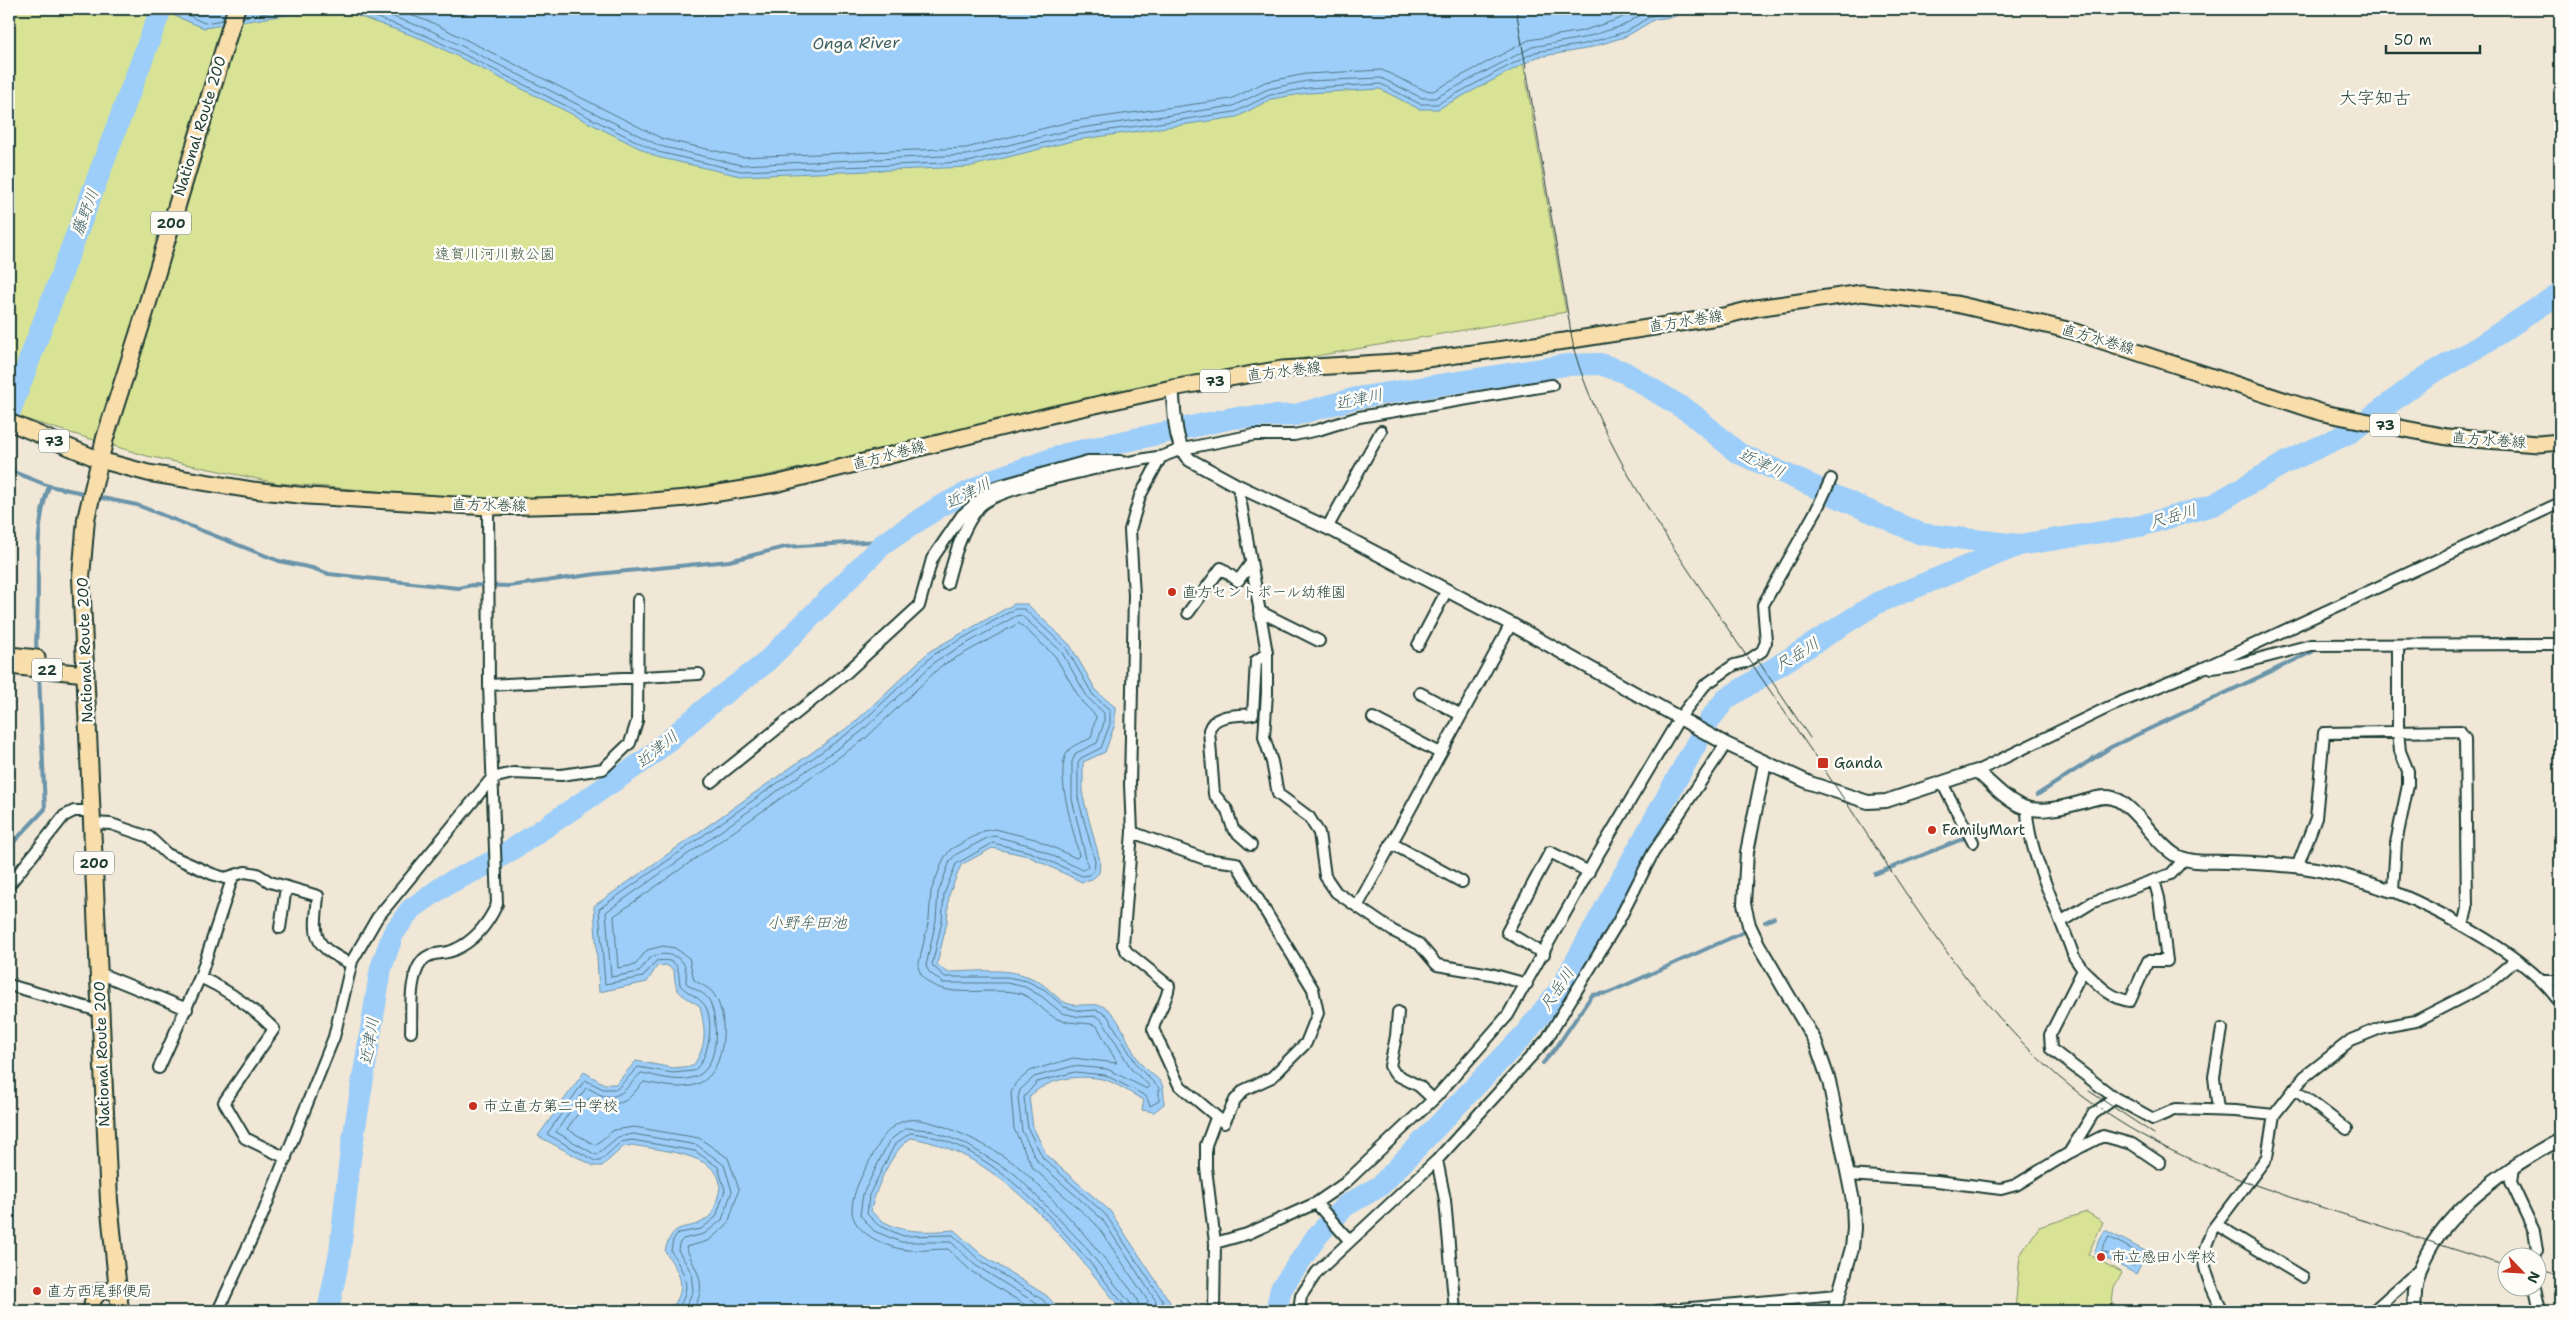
<svg xmlns="http://www.w3.org/2000/svg" width="2569" height="1320" viewBox="0 0 2569 1320" font-family="'Shantell Sans','Klee One',sans-serif">
  <style>
    .green { fill: #d8e396; stroke: #7c9065 }
    .water { fill: #9dcef9; stroke: #6b94aa }
    .lines { fill: none; stroke-linecap: round; stroke-linejoin: round }
    .shore { stroke: #517783; stroke-width: 1 }
    .stream { stroke: #6b94aa; stroke-width: 4 }
    .river { stroke: #9dcef9; stroke-width: 22 }
    .minor-casing { stroke: #1f3d34; stroke-width: 14 }
    .tertiary-casing { stroke: #1f3d34; stroke-width: 16 }
    .primary-casing { stroke: #1f3d34; stroke-width: 19 }
    .trunk-casing { stroke: #1f3d34; stroke-width: 20 }
    .minor { stroke: #fdfcf7; stroke-width: 10 }
    .tertiary { stroke: #fdfcf7; stroke-width: 12 }
    .primary { stroke: #f8deab; stroke-width: 15 }
    .trunk { stroke: #f8deab; stroke-width: 16 }
    .tram { stroke: #1f3d34; stroke-width: 1 }
    .poi-dot { fill: #c8321e; stroke: #fdfcf7; stroke-width: 2 }
    .labels { text-anchor: middle; dominant-baseline: central; stroke-width: 5; stroke-linejoin: round; paint-order: stroke }
    .shield { fill: #fdfcf7; stroke: #62766e; stroke-width: 1 }
    .shield-label { font-size: 14px; font-weight: bold; fill: #1f3d34 }
    .street-label { font-size: 15px; fill: #1f3d34; stroke: #fdfcf7 }
    .park-label { font-size: 15px; fill: #445e48; stroke: #fdfcf7 }
    .poi-label { font-size: 15px; fill: #1f3d34; stroke: #fdfcf7; text-anchor: start }
    .water-label { font-size: 16px; font-style: italic; fill: #3e6165; stroke: #fdfcf7 }
    .quarter-label { font-size: 18px; fill: #1f3d34; stroke: #fdfcf7 }
  </style>
  <rect width="100%" height="100%" fill="#f0e7d6"/>
  <filter id="ink" filterUnits="userSpaceOnUse"><feTurbulence type="fractalNoise" baseFrequency=".02" numOctaves="2"/><feDisplacementMap in="SourceGraphic" scale="10" xChannelSelector="R" yChannelSelector="G"/><feConvolveMatrix kernelMatrix="1 2 1 2 8 2 1 2 1" color-interpolation-filters="sRGB"/></filter>
  <g filter="url(#ink)">
    <path class="green" d="M 9,9 L 1514,9 L 1566,312 L 1169,382 L 769,475 L 666,493 L 502,501 L 277,483 L 147,456 L 31,421 L 9,412 Z
      M 2087,1212 L 2103,1222 L 2088,1254 L 2122,1273 L 2114,1287 L 2111,1311 L 2015,1311 L 2020,1255 L 2039,1227 Z"/>
    <path class="water" d="M 169,9 L 1692,9 L 1673,17 L 1655,19 L 1627,36 L 1586,49 L 1537,57 L 1438,109 L 1419,109 L 1380,89 L 1308,93 L 1271,99 L 1237,117 L 1076,140 L 968,167 L 740,176 L 657,157 L 425,40 L 352,14 L 292,14 L 204,28 L 175,16 Z
      M 1014,604 L 1027,604 L 1070,645 L 1097,692 L 1115,707 L 1115,724 L 1105,752 L 1083,762 L 1083,797 L 1100,861 L 1099,873 L 1092,879 L 1082,882 L 1028,856 L 992,848 L 961,865 L 949,895 L 947,922 L 937,964 L 946,972 C 972,972 1004,967 1029,977 C 1046,983 1055,998 1066,1003 C 1081,1009 1098,999 1110,1011 C 1124,1025 1129,1049 1141,1064 C 1157,1082 1165,1075 1164,1104 L 1154,1112 L 1142,1110 L 1144,1100 C 1131,1094 1116,1082 1102,1079 C 1077,1074 1046,1079 1029,1097 L 1033,1127 L 1047,1156 L 1110,1211 L 1170,1302 L 1165,1311 L 1123,1311 C 1068,1244 1002,1152 911,1138 C 892,1150 875,1189 871,1211 C 893,1235 924,1232 954,1230 L 982,1255 L 1047,1296 L 1057,1307 L 1057,1311 L 653,1311 L 675,1304 C 688,1282 677,1271 665,1251 C 674,1216 688,1235 709,1217 C 714,1212 716,1203 718,1196 C 733,1154 657,1150 632,1145 L 623,1147 L 602,1166 L 594,1166 L 538,1136 L 584,1072 L 604,1084 L 616,1084 L 636,1061 L 673,1068 L 693,1066 C 708,1044 705,1030 700,1006 C 680,993 675,995 674,970 L 666,965 L 657,966 L 647,982 L 599,992 L 594,906 L 854,723 L 930,651 Z
      M 2105,1230 L 2147,1252 L 2136,1274 L 2094,1252 Z"/>
    <g class="lines">
      <path class="shore" d="M 175,9 L 204,23 L 223,20
        M 353,9 L 427,36 L 658,152 L 741,171 L 968,162 L 1075,135 L 1235,112 L 1270,95 L 1308,88 L 1381,84 L 1420,104 L 1437,104 L 1535,52 L 1585,44 L 1625,32 L 1653,15 L 1679,9
        M 371,9 L 430,30 L 660,146 L 741,165 L 967,155 L 1074,129 L 1233,106 L 1268,89 L 1307,81 L 1381,78 L 1422,98 L 1435,98 L 1532,47 L 1583,38 L 1622,26 L 1651,9
        M 393,9 L 433,23 L 663,139 L 742,157 L 966,148 L 1073,121 L 1231,99 L 1265,82 L 1306,74 L 1382,70 L 1424,90 L 1433,91 L 1529,40 L 1582,31 L 1619,19 L 1636,9
        M 244,17 L 291,9 L 336,9
        M 2109,1237 L 2139,1253 L 2134,1266 L 2102,1251 Z
        M 668,1311 L 679,1307 C 693,1284 683,1272 671,1251 L 673,1240 L 679,1233 L 701,1229 L 716,1217 L 725,1190 L 718,1167 L 695,1151 L 632,1140 L 621,1142 L 600,1161 L 595,1161 L 547,1134 L 585,1080 L 603,1089 L 617,1089 L 638,1067 L 673,1073 L 693,1071 C 710,1061 716,1014 702,1002 C 695,995 687,993 680,985 C 678,967 679,958 656,961 L 643,977 L 605,984 L 599,909 L 857,727 L 933,655 L 1015,609 L 1024,609 L 1066,648 L 1093,695 L 1110,710 L 1110,724 L 1101,748 L 1081,758 L 1078,762 L 1078,798 L 1095,861 L 1094,870 L 1090,875 L 1082,876 L 1030,852 L 993,843 L 956,864 L 944,894 L 942,921 L 932,965 L 945,977 L 1007,977 L 1027,981 L 1045,990 L 1064,1007 L 1081,1011 L 1097,1010 L 1107,1015 L 1138,1067 L 1159,1088 L 1159,1101 L 1150,1106 L 1146,1096 L 1105,1075 L 1075,1072 L 1037,1082 L 1024,1097 L 1028,1129 L 1043,1158 L 1106,1215 L 1163,1301 L 1161,1311
        M 684,1311 L 693,1291 L 691,1272 L 678,1250 L 679,1244 L 683,1239 L 704,1234 L 722,1220 L 732,1191 L 724,1165 L 697,1145 L 633,1134 L 618,1137 L 596,1155 L 556,1132 L 586,1088 C 592,1089 596,1093 601,1095 C 622,1101 628,1085 641,1073 C 659,1076 679,1084 697,1076 C 720,1066 718,1020 710,1002 C 706,992 693,990 686,983 C 686,978 687,972 685,967 C 682,955 662,951 652,957 C 646,960 643,967 639,972 L 611,977 L 606,912 L 861,732 L 937,660 L 1016,616 L 1021,615 L 1061,651 L 1088,698 L 1104,713 L 1104,723 L 1097,743 L 1076,753 L 1072,762 L 1072,799 L 1088,867 L 1083,870 L 1032,846 L 994,836 L 987,838 L 955,855 L 950,861 L 938,893 L 936,920 L 926,966 L 929,972 L 943,983 L 1007,983 L 1025,987 L 1041,996 L 1062,1013 L 1080,1017 L 1096,1016 L 1102,1020 L 1132,1070 L 1150,1086 L 1147,1089 L 1107,1069 L 1073,1066 L 1034,1077 L 1020,1090 L 1018,1098 L 1022,1131 L 1038,1162 L 1102,1219 L 1156,1301 L 1154,1311
        M 693,1311 C 709,1281 696,1274 686,1247 L 708,1241 L 728,1224 L 739,1189 L 728,1158 L 699,1138 L 634,1127 L 614,1130 L 595,1145 L 567,1129 L 589,1098 C 602,1101 618,1109 630,1097 C 635,1092 639,1086 644,1082 C 662,1085 682,1091 700,1083 C 726,1071 729,1017 715,996 C 711,988 701,985 694,980 L 689,958 L 675,948 L 663,946 L 647,950 L 635,965 L 618,968 L 614,916 L 866,738 L 941,666 L 1019,623 L 1055,656 L 1082,702 L 1096,716 L 1091,738 C 1084,742 1073,744 1068,751 C 1053,771 1075,833 1079,856 L 1076,858 L 1035,839 L 995,829 L 984,831 L 951,849 L 944,858 L 931,891 L 929,919 L 918,967 C 930,1006 992,984 1022,994 C 1037,1000 1045,1015 1060,1020 C 1070,1024 1091,1022 1097,1026 L 1117,1063 L 1073,1058 L 1030,1071 L 1015,1084 L 1011,1093 L 1014,1129 L 1033,1168 L 1096,1224 L 1148,1301 L 1147,1311
        M 1035,1311 L 971,1271 L 948,1249 C 933,1249 917,1252 901,1249 C 884,1246 853,1232 852,1211 C 852,1186 872,1158 883,1137 C 888,1130 899,1121 908,1120 C 933,1115 1002,1152 1021,1169 C 1053,1198 1082,1231 1109,1264 C 1119,1277 1139,1294 1140,1311
        M 1045,1311 L 1039,1305 L 975,1265 L 951,1242 L 901,1242 L 874,1231 L 860,1215 L 863,1194 L 889,1141 L 906,1128 L 929,1130 L 964,1143 L 1015,1174 L 1083,1244 L 1130,1303 L 1133,1311
        M 1052,1311 L 1043,1300 L 979,1260 L 953,1235 L 903,1236 L 878,1225 L 867,1214 L 869,1195 L 895,1144 L 910,1133 C 996,1139 1075,1244 1125,1306 L 1126,1311"/>
      <path class="stream" d="M 9,470 L 49,486 L 88,494
        M 97,497 L 137,505 L 279,561 L 312,568 L 329,574 L 458,588 L 472,585 L 509,586 L 597,574 L 729,561 L 785,547 L 879,541 L 883,544
        M 2484,639 L 2560,639
        M 37,654 C 35,641 37,636 37,624 C 40,579 33,530 49,486
        M 2037,795 L 2111,747 L 2312,652
        M 9,847 L 45,809 L 39,674
        M 1875,874 L 1985,830
        M 1765,922 L 1774,918
        M 1543,1063 L 1556,1048 L 1592,995 L 1608,993 L 1744,932"/>
      <path class="river" d="M 9,414 L 161,9
        M 328,1311 L 340,1252 L 350,1158 L 381,968 L 393,934 L 410,910 L 445,885 L 490,863 L 525,841 L 648,758 L 713,702 L 763,665 L 883,544 L 939,507 L 992,480 L 1066,454 L 1232,418 L 1295,415 L 1356,398 L 1566,365 L 1600,364 L 1624,372 L 1691,413 L 1738,453 L 1921,534 L 2019,545
        M 1276,1311 L 1281,1289 L 1317,1236 L 1345,1206 L 1380,1186 L 1525,1034 L 1561,988 L 1710,719 L 1726,699 L 1877,603 L 2019,545 L 2140,526 L 2213,505 L 2285,463 L 2351,432 L 2425,377 L 2480,346 L 2560,293"/>
      <g class="minor-casing">
        <path id="minor" d="M 1238,486 L 1267,653 L 1267,693 L 1264,737 L 1272,762 L 1278,794 L 1309,817 L 1319,833 L 1325,876 L 1336,892 L 1393,931 L 1419,944 L 1437,965 L 1491,974 L 1527,984
          M 1327,528 L 1381,431
          M 947,584 C 954,557 961,530 979,507 C 997,486 1133,460 1165,456
          M 1259,611 L 1319,641
          M 1188,613 L 1221,568 L 1238,581 L 1251,563
          M 1418,645 L 1447,590
          M 2398,645 L 2398,732 L 2400,751 L 2408,771 L 2408,785 L 2396,843 L 2393,891 C 2442,912 2531,958 2560,1003
          M 2212,668 L 2239,664 L 2311,645 L 2560,644
          M 489,685 L 699,674
          M 1420,693 L 1461,715
          M 1373,718 L 1440,753
          M 1977,771 L 2109,707 L 2199,670 L 2560,503
          M 711,782 L 845,674 L 919,606 L 932,559 L 962,515 L 995,487 L 1088,461 L 1120,461
          M 1942,783 L 1973,842
          M 2027,809 C 2027,851 2060,915 2074,957 L 2083,970 L 2050,1035 L 2051,1049 L 2115,1098
          M 92,823 L 111,824 L 149,837 L 167,854 L 212,874 L 225,878 L 245,872 L 257,874 L 270,882 L 318,896 C 314,938 311,944 351,964
          M 1132,832 L 1205,859 L 1236,863 L 1313,989 L 1318,1013 L 1306,1043 L 1272,1077 L 1244,1090 L 1235,1100 L 1224,1123 L 1179,1085 L 1153,1029 C 1157,1013 1167,1002 1169,986 L 1127,952 L 1123,945 L 1132,832 L 1130,784 L 1134,595 L 1130,530 L 1140,496 L 1161,457 L 1182,449 L 1254,435 L 1294,435 L 1318,430 L 1359,417 L 1552,385
          M 1391,843 L 1462,882
          M 1251,845 L 1233,829 L 1227,810 L 1214,794 L 1209,730 C 1214,713 1238,716 1253,714 L 1256,661 L 1267,653
          M 2297,867 L 2316,818 L 2324,733 L 2460,731 L 2465,739 L 2467,908 L 2463,926
          M 9,885 L 64,816 L 74,811 L 92,811
          M 1358,905 L 1511,624
          M 2062,921 L 2093,902 L 2171,874 L 2185,858
          M 280,928 L 286,887
          M 1544,954 L 1507,932 L 1550,852 L 1589,872
          M 2083,970 C 2098,984 2109,998 2130,1001 L 2148,961 L 2167,961 L 2159,898 L 2154,880
          M 99,973 L 187,1009
          M 200,977 L 233,876
          M 2544,981 L 2560,981
          M 9,985 L 99,1011
          M 1398,1012 L 1396,1036 L 1390,1066 L 1395,1074 L 1419,1086 L 1433,1099
          M 411,1032 C 412,1011 408,979 422,961 C 430,951 444,955 454,950 C 475,941 488,924 497,904 L 489,685 L 488,507
          M 159,1068 L 200,977 C 228,990 252,1007 274,1029 L 224,1102 L 245,1138 L 286,1158
          M 2294,1089 L 2347,1129
          M 2218,1110 L 2214,1077 L 2222,1029
          M 2069,1153 L 2103,1136 L 2132,1144 L 2160,1163
          M 1437,1160 L 1445,1200 L 1455,1311
          M 2513,1167 L 2511,1182 L 2534,1231 L 2537,1250 L 2535,1258
          M 1848,1175 L 1937,1181 L 2001,1189 L 2016,1185 L 2069,1153 L 2093,1114 L 2115,1098 L 2153,1119 L 2176,1109 L 2235,1111 L 2274,1115
          M 1316,1203 L 1349,1240
          M 2217,1225 L 2303,1277
          M 1215,1243 L 1247,1234 L 1316,1203 L 1345,1183 L 1437,1096 L 1508,1015 L 1596,858 L 1680,717 L 1705,685 L 1734,665 L 1746,662 L 1762,651 L 1766,642 L 1763,605 L 1817,509 L 1831,479
          M 2535,1288 L 2540,1311
          M 218,1311 L 262,1216 L 334,1037 L 352,961 L 377,918 L 492,778 L 513,773 L 561,775 L 603,769 L 630,743 L 637,721 L 638,600
          M 1214,1311 L 1215,1243 L 1206,1168 L 1206,1145 L 1216,1118
          M 1299,1311 L 1301,1296 L 1317,1272 L 1437,1160 L 1547,1039 L 1618,922 L 1653,853 L 1726,744
          M 1657,1311 L 1837,1295
          M 2223,1311 C 2216,1297 2202,1270 2204,1254 C 2205,1246 2209,1238 2212,1230 L 2267,1157 L 2274,1115 L 2304,1077 L 2351,1040 L 2383,1027 L 2416,1021 L 2488,984 L 2516,960
          M 2373,1311 L 2420,1269"/>
      </g>
      <g class="tertiary-casing">
        <path id="tertiary" d="M 1172,388 C 1175,409 1173,445 1190,460 L 1238,486 L 1332,530 L 1511,624 L 1726,744 L 1810,783 L 1868,802 L 1886,801 L 1977,771 C 2017,808 2023,818 2079,803 C 2090,800 2102,795 2113,798 C 2134,804 2156,845 2177,856 C 2193,864 2212,861 2229,862 C 2256,863 2283,864 2309,868 C 2337,872 2365,883 2393,891
          M 1765,763 L 1747,852 L 1744,904 L 1749,925 L 1758,944 L 1815,1041 L 1829,1081 L 1853,1201 L 1854,1228 L 1852,1248 L 1834,1311
          M 2415,1311 C 2407,1233 2501,1171 2560,1139"/>
      </g>
      <g class="primary-casing">
        <path id="primary" d="M 9,422 L 100,460 L 148,473 L 252,490 L 308,496 L 488,507 L 614,504 L 687,498 L 775,484 L 1055,414 L 1172,388 L 1282,369 L 1411,361 L 1565,341 L 1724,316 L 1756,308 L 1862,293 L 1956,304 L 2072,331 L 2323,413 L 2447,437 L 2538,444 L 2560,442
          M 9,655 L 37,658
          M 9,666 L 86,674
          M 91,1311 L 93,1300 L 100,1291 L 116,1291"/>
      </g>
      <g class="trunk-casing">
        <path id="trunk" d="M 120,1311 L 109,1201 L 81,577 L 86,519 L 105,438 L 142,322 L 236,9"/>
      </g>
      <use href="#minor" class="minor"/>
      <use href="#tertiary" class="tertiary"/>
      <use href="#primary" class="primary"/>
      <use href="#trunk" class="trunk"/>
      <path class="tram" d="M 1516,9 L 1574,350 C 1599,435 1646,507 1695,580 C 1736,641 1777,701 1819,762 C 1903,884 1978,1026 2103,1111 C 2173,1159 2250,1184 2330,1210 C 2388,1228 2447,1247 2506,1266
        M 1757,659 L 1810,738
        M 2089,1091 L 2154,1134
        M 2536,1268 L 2560,1276"/>
    </g>
  </g>
  <g class="poi-dot">
    <circle cx="1172" cy="592" r="5"/>
    <rect x="1817" y="757" width="12" height="12" rx="2.5"/>
    <circle cx="1932" cy="830" r="5"/>
    <circle cx="473" cy="1106" r="5"/>
    <circle cx="2101" cy="1257" r="5"/>
    <circle cx="37" cy="1291" r="5"/>
  </g>
  <g class="labels">
    <g class="shield">
      <rect x="151" y="211.5" width="40" height="23" rx="4"/>
      <rect x="1200" y="369.5" width="30" height="23" rx="4"/>
      <rect x="2370" y="413.5" width="30" height="23" rx="4"/>
      <rect x="39" y="429.5" width="30" height="23" rx="4"/>
      <rect x="32" y="658.5" width="30" height="23" rx="4"/>
      <rect x="74" y="851.5" width="40" height="23" rx="4"/>
    </g>
    <g class="shield-label">
      <text x="171" y="223">200</text>
      <text x="1215" y="381">73</text>
      <text x="2385" y="425">73</text>
      <text x="54" y="441">73</text>
      <text x="47" y="670">22</text>
      <text x="94" y="863">200</text>
    </g>
    <g class="street-label">
      <text transform="translate(200 126) rotate(-73)">National Route 200</text>
      <text transform="translate(1686 321) rotate(-9)">直方水巻線</text>
      <text transform="translate(2098 339) rotate(16)">直方水巻線</text>
      <text transform="translate(1284 371) rotate(-7)">直方水巻線</text>
      <text transform="translate(2489 440) rotate(4)">直方水巻線</text>
      <text transform="translate(889 455) rotate(-15)">直方水巻線</text>
      <text transform="translate(489 505) rotate(1)">直方水巻線</text>
      <text transform="translate(85 650) rotate(-92)">National Route 200</text>
      <text transform="translate(102 1054) rotate(-92)">National Route 200</text>
    </g>
    <g class="park-label">
      <text x="495" y="254">遠賀川河川敷公園</text>
    </g>
    <g class="poi-label">
      <text x="1182" y="592">直方セントポール幼稚園</text>
      <text x="1834" y="763">Ganda</text>
      <text x="1942" y="830">FamilyMart</text>
      <text x="483" y="1106">市立直方第二中学校</text>
      <text x="2111" y="1257">市立感田小学校</text>
      <text x="47" y="1291">直方西尾郵便局</text>
    </g>
    <g class="water-label">
      <text transform="translate(856 43) rotate(-1)">Onga River</text>
      <text transform="translate(85 212) rotate(-69)">藤野川</text>
      <text transform="translate(1359 399) rotate(-12)">近津川</text>
      <text transform="translate(1762 463) rotate(25)">近津川</text>
      <text transform="translate(968 493) rotate(-27)">近津川</text>
      <text transform="translate(2173 516) rotate(-16)">尺岳川</text>
      <text transform="translate(1797 654) rotate(-32)">尺岳川</text>
      <text transform="translate(657 749) rotate(-39)">近津川</text>
      <text x="807" y="922">小野牟田池</text>
      <text transform="translate(1557 989) rotate(-56)">尺岳川</text>
      <text transform="translate(369 1041) rotate(-81)">近津川</text>
    </g>
    <g class="quarter-label">
      <text x="2375" y="98">大字知古</text>
    </g>
  </g>
  <rect width="2569" height="1320" fill="none" stroke="#fdfcf7" stroke-width="30"/>
  <rect x="15" y="15" width="2539" height="1290" fill="none" stroke="#1f3d34" stroke-width="2" filter="url(#ink)"/>
  <g transform="translate(2522 1272) rotate(115)"><circle r="24" fill="#fdfcf7" stroke="#a4b0a9"/>
  <path d="M0-4L9 19L0 12L-9 19Z" fill="#c8321e"/>
  <text y="-8" font-size="14" font-weight="bold" text-anchor="middle" fill="#1f3d34">N</text>
  </g>
  <path d="M2386 45v8h94v-8" fill="none" stroke="#1f3d34" stroke-width="2.5"/>
  <text x="2394" y="45" font-size="15" fill="#1f3d34" stroke="#fdfcf7" stroke-width="4" paint-order="stroke">50 m</text>
</svg>
